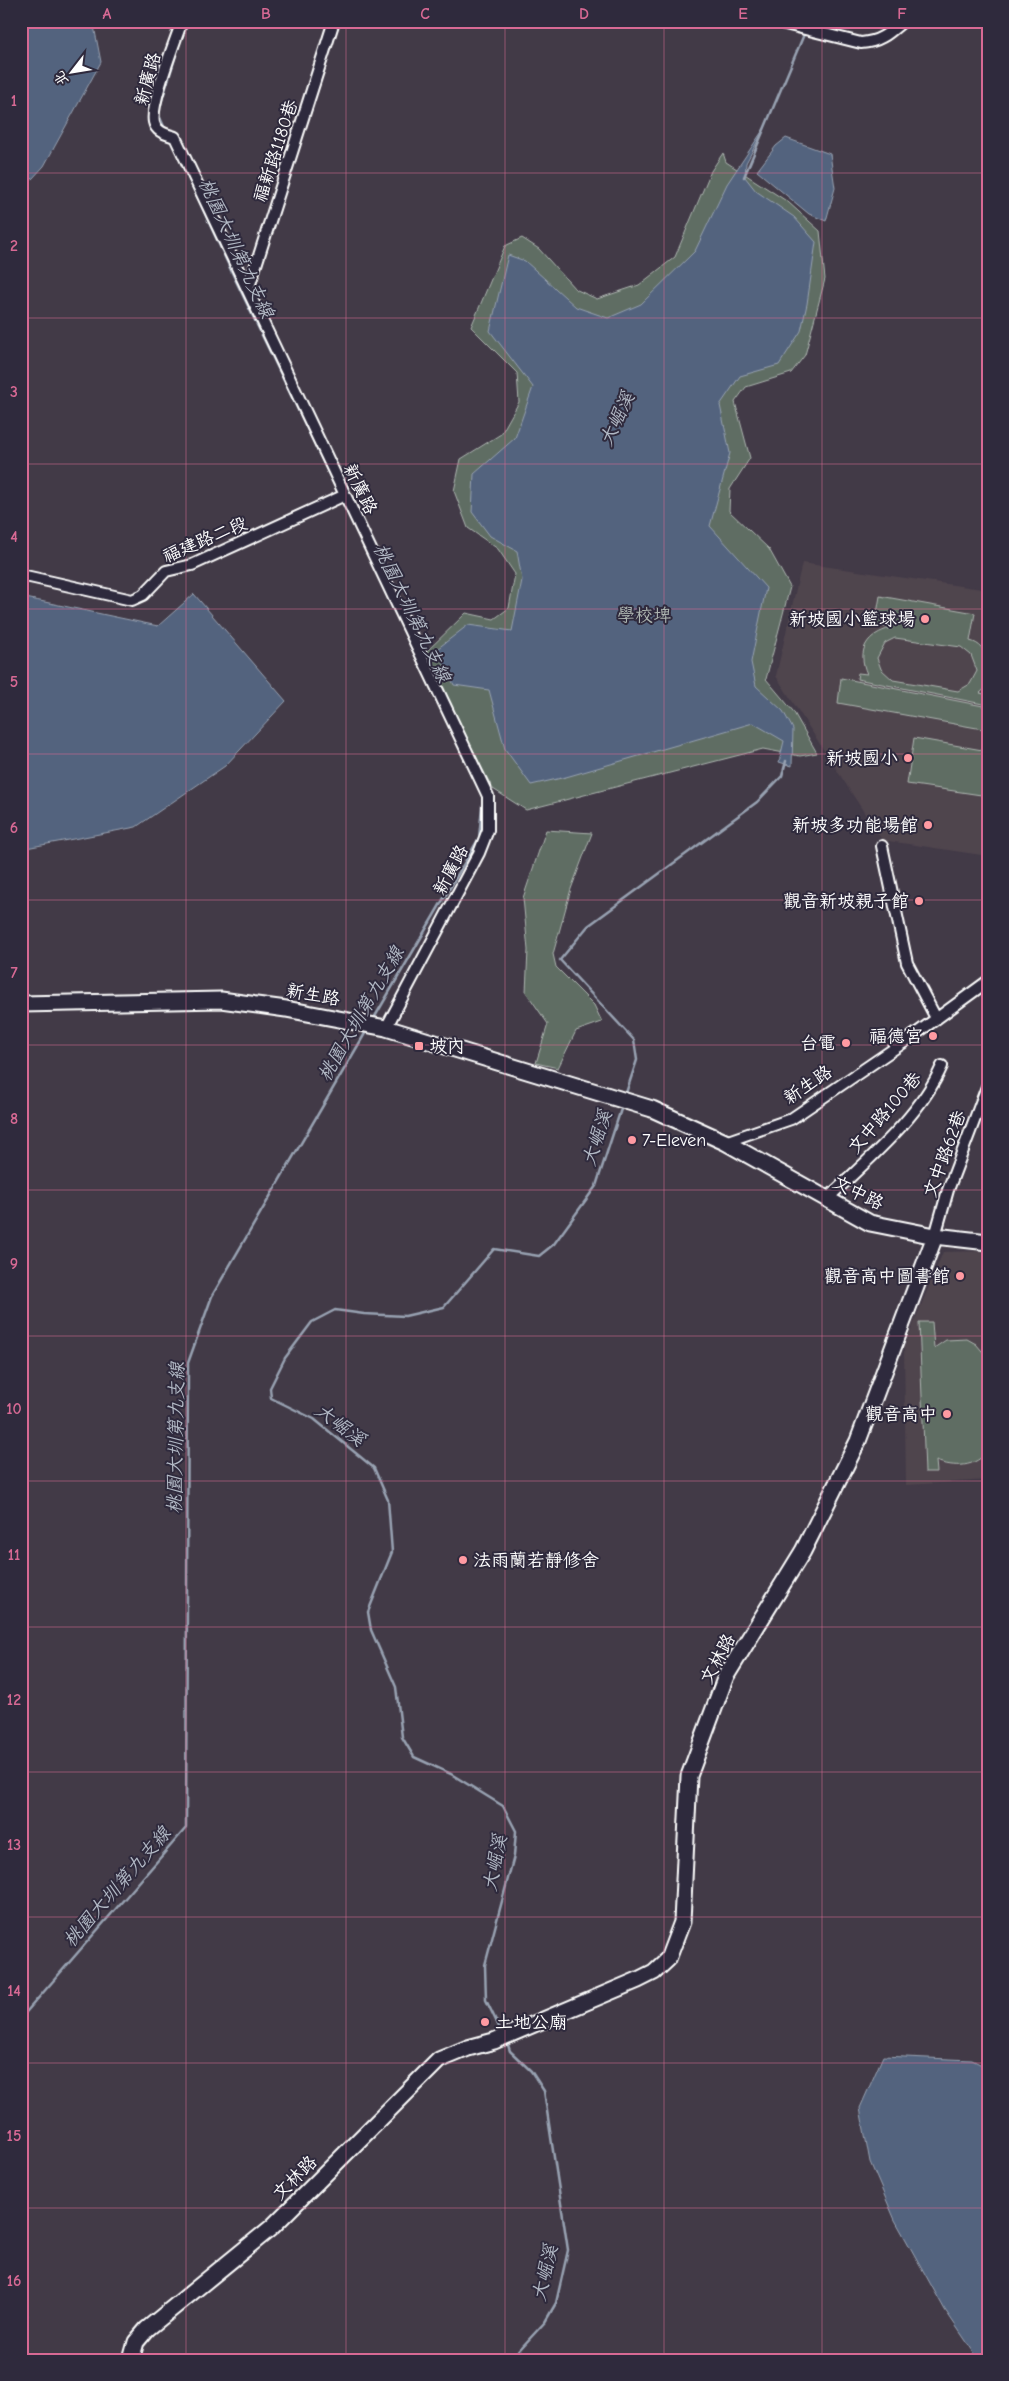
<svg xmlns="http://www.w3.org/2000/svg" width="1009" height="2381" viewBox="0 0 1009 2381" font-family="'Comic Neue','LXGW WenKai TC',sans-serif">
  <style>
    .built { fill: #50454e }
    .green { fill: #5e6d63; stroke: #aeb6b1; fill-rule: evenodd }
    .water { fill: #53647e; stroke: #98a2b2 }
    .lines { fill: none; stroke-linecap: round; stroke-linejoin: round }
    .stream { stroke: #98a2b2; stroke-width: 2.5 }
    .street-casing { stroke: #fff; stroke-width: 14 }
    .secondary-casing { stroke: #fff; stroke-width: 19 }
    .street { stroke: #2f2a3d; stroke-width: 10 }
    .secondary { stroke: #2f2a3d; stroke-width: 15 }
    .grid { fill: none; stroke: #d76994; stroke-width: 1; stroke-opacity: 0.55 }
    .poi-dot { fill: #ff9aa2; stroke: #2f2a3d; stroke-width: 2 }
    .labels { text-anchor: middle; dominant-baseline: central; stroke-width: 4; stroke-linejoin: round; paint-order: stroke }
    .street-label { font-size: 18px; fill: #fff; stroke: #2f2a3d }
    .park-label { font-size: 18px; fill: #aeb6b1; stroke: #2f2a3d }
    .poi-label { font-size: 18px; fill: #fff; stroke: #2f2a3d; text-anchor: end }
    .water-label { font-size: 19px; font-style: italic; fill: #b2b9c5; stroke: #2f2a3d }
    .neatline { fill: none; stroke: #d76994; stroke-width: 2 }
    .grid-label { font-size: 16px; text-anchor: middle; font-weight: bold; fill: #d76994 }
  </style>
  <rect width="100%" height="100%" fill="#423a47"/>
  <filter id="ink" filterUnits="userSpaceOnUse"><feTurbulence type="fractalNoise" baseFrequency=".02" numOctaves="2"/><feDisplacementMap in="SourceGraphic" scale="10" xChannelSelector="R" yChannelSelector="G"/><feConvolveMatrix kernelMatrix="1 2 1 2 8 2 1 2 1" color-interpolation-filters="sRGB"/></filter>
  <g filter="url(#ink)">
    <path class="built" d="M 802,563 L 988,590 L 988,856 L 882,840 L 776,676 Z
      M 988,1251 L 988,1480 L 906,1485 L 904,1347 L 943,1252 Z"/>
    <path class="green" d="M 723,153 L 726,162 L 788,202 L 820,231 L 825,279 L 805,355 L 791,373 L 746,387 L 735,402 L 750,458 L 730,489 L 729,511 L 769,549 L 790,587 L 766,679 L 793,711 L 817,753 L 800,756 L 763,749 L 526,810 L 493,789 L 423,655 L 466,613 L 494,619 L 509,608 L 515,574 L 498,549 L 468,528 L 454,491 L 461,459 L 501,434 L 519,402 L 517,373 L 471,327 L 505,246 L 522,238 L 539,249 L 575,289 L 597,299 L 639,285 L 675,257 L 711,171 Z
      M 880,596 L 975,613 L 970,641 C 991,646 988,669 988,686 L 980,693 L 988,695 L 988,705 L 857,679 L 858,673 L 867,674 C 856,649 868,634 891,628 L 875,625 ZM 895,638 L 961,647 L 971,655 L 977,671 L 970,684 L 958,691 L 893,680 L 881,669 L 877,658 L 885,643 Z
      M 841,678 L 988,707 L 988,730 L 838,703 Z
      M 914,738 L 988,751 L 988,796 L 907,784 Z
      M 546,830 L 592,833 L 571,889 L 553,954 L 556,967 L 594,1005 L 602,1022 L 576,1031 L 558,1068 L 536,1063 L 548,1024 L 526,992 L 528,950 L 523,898 Z
      M 919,1322 L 932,1322 L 934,1348 L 946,1340 L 967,1339 L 976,1344 L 988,1358 L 988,1450 C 976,1468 954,1468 936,1461 L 937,1472 L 925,1472 Z"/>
    <path class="water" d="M 21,21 L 93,21 L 101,62 L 44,166 L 21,191 Z
      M 765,127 L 746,163 L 745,177 L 756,191 L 794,217 L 816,242 L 807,304 L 801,331 L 779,365 L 740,376 L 720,405 L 730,453 L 710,526 L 766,588 L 751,662 L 756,686 L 783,711 L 793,729 L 792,766 L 779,762 L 784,741 L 753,723 L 566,777 L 531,785 L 505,749 L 489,690 L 454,685 L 437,649 L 468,625 L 512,631 L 522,580 L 517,551 L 490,536 L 472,512 L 474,474 L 515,438 L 533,387 L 490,331 L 508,255 L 525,261 L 576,307 L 608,318 L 641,304 L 695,251 L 727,184 Z
      M 786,138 L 830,154 L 835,188 L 826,221 L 809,214 L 757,171 L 776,146 Z
      M 194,594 L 286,701 L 225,766 L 136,827 L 21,849 L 21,597 L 158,626 Z
      M 883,2056 L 972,2060 L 988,2068 L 988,2360 L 979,2360 L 945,2310 L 895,2220 L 870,2162 L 860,2108 Z"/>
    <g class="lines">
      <path class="stream" d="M 807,27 L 810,21
        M 166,131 L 158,113 L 181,39
        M 170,138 L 235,279 L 339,495
        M 744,177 L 805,32
        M 342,500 L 354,526
        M 373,1020 L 479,838 L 483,795
        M 625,1096 L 637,1060 L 634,1040 L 560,960 L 588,926 L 757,802 L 782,776 L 786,761
        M 21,2018 L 186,1828 L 188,1363 L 212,1296 L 367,1030
        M 502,2033 L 486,2000 L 485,1965 L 514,1856 L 516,1831 L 503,1806 L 451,1774 L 414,1757 L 402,1737 L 396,1687 L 371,1630 L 368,1612 L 392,1552 L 388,1500 L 374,1468 L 314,1419 L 271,1398 L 270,1388 L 285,1358 L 312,1322 L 335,1310 L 364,1314 L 405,1316 L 444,1307 L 494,1249 L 539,1256 L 554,1244 L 596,1186 L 622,1106
        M 507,2042 L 510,2051 L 531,2071 L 544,2091 L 568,2250 L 556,2303 L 545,2322 L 510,2360
        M 21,2288 L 27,2315 L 23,2340"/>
      <g class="street-casing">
        <path id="street" d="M 182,21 C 175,42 150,104 154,122 C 156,132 166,134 175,137 L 488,796 L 488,830 L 479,853 L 386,1028
          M 773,21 L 861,43 C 880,42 889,33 903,21
          M 248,290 L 334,21
          M 21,575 L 132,600 L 143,595 L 166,571 L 192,565 L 345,495
          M 882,846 L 907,963 L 936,1018
          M 725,1142 L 791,1119 L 910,1038 L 988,981
          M 827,1199 C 866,1161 920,1117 942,1066
          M 935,1236 L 948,1190 L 988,1084"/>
      </g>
      <g class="secondary-casing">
        <path id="secondary" d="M 21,1004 L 221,1000 L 286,1009 L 386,1028 L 652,1109 L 725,1142 L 870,1223 L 935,1236 L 988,1242
          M 131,2360 L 136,2342 L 147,2329 L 272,2227 L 439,2060 L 468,2048 L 494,2041 L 638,1980 L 654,1972 L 668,1959 L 682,1922 L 689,1776 L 726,1676 L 803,1551 L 858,1441 L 935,1236"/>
      </g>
      <use href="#street" class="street"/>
      <use href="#secondary" class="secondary"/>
    </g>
  </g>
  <path class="grid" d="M 186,21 L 186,2360M 346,21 L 346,2360M 505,21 L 505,2360M 664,21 L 664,2360M 822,21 L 822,2360M 21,173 L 988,173M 21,318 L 988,318M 21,464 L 988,464M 21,609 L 988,609M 21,754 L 988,754M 21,900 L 988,900M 21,1045 L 988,1045M 21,1190 L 988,1190M 21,1336 L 988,1336M 21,1481 L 988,1481M 21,1627 L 988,1627M 21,1772 L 988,1772M 21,1917 L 988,1917M 21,2063 L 988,2063M 21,2208 L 988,2208"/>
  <g class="poi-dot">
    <circle cx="925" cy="619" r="5"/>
    <circle cx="908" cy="758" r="5"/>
    <circle cx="928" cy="825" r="5"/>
    <circle cx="919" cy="901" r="5"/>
    <circle cx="933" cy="1036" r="5"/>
    <circle cx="846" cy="1043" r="5"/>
    <rect x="414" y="1041" width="10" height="10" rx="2.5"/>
    <circle cx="632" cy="1140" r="5"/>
    <circle cx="960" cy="1276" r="5"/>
    <circle cx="947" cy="1414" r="5"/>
    <circle cx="463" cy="1560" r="5"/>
    <circle cx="485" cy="2022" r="5"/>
  </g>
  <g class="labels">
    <g class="street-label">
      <text transform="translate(148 79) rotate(-75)">新廣路</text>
      <text transform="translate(276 151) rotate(-72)">福新路1180巷</text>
      <text transform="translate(360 489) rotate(64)">新廣路</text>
      <text transform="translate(205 540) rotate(-23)">福建路二段</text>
      <text transform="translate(451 870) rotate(-62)">新廣路</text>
      <text transform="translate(313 995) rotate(10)">新生路</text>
      <text transform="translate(808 1085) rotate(-34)">新生路</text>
      <text transform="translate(885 1113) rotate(-49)">文中路100巷</text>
      <text transform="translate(945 1154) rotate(-70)">文中路62巷</text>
      <text transform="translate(858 1193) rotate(26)">文中路</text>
      <text transform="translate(718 1659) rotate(-62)">文林路</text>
      <text transform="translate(295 2178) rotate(-45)">文林路</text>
    </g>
    <g class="park-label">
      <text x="644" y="615">學校埤</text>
    </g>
    <g class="poi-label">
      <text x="915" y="619">新坡國小籃球場</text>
      <text x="898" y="758">新坡國小</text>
      <text x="918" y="825">新坡多功能場館</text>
      <text x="909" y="901">觀音新坡親子館</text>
      <text x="923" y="1036">福德宮</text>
      <text x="836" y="1043">台電</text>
      <text x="429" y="1046" text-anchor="start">坡內</text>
      <text x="642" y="1140" text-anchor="start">7-Eleven</text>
      <text x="950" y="1276">觀音高中圖書館</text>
      <text x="937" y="1414">觀音高中</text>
      <text x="473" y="1560" text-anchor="start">法雨蘭若靜修舍</text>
      <text x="495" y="2022" text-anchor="start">土地公廟</text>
    </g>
    <g class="water-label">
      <text transform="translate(236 248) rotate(65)">桃園大圳第九支線</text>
      <text transform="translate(617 419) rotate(-65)">大崛溪</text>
      <text transform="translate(412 613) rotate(64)">桃園大圳第九支線</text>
      <text transform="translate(361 1014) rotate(-60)">桃園大圳第九支線</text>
      <text transform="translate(597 1138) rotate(-72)">大崛溪</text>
      <text transform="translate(340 1425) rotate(37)">大崛溪</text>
      <text transform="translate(176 1438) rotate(-89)">桃園大圳第九支線</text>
      <text transform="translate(495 1863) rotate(-79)">大崛溪</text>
      <text transform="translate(117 1887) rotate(-49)">桃園大圳第九支線</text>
      <text transform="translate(545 2273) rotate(-77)">大崛溪</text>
    </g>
  </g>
  <rect width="1009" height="2381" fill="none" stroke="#2f2a3d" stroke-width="55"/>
  <g transform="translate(72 72) rotate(239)" stroke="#2f2a3d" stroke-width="4" paint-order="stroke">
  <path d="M0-4L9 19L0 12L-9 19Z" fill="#ffffff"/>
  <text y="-8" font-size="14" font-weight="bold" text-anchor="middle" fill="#ffffff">北</text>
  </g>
  <rect x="28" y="28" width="954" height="2326" class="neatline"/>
  <g class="grid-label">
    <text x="107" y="19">A</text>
    <text x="266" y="19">B</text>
    <text x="425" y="19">C</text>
    <text x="584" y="19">D</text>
    <text x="743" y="19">E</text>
    <text x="902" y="19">F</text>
    <text x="14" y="106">1</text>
    <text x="14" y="251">2</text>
    <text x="14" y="397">3</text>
    <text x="14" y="542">4</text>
    <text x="14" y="687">5</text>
    <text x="14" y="833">6</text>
    <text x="14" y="978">7</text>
    <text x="14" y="1124">8</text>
    <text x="14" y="1269">9</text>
    <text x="14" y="1414">10</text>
    <text x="14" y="1560">11</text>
    <text x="14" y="1705">12</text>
    <text x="14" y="1850">13</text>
    <text x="14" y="1996">14</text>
    <text x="14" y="2141">15</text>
    <text x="14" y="2286">16</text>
  </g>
</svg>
